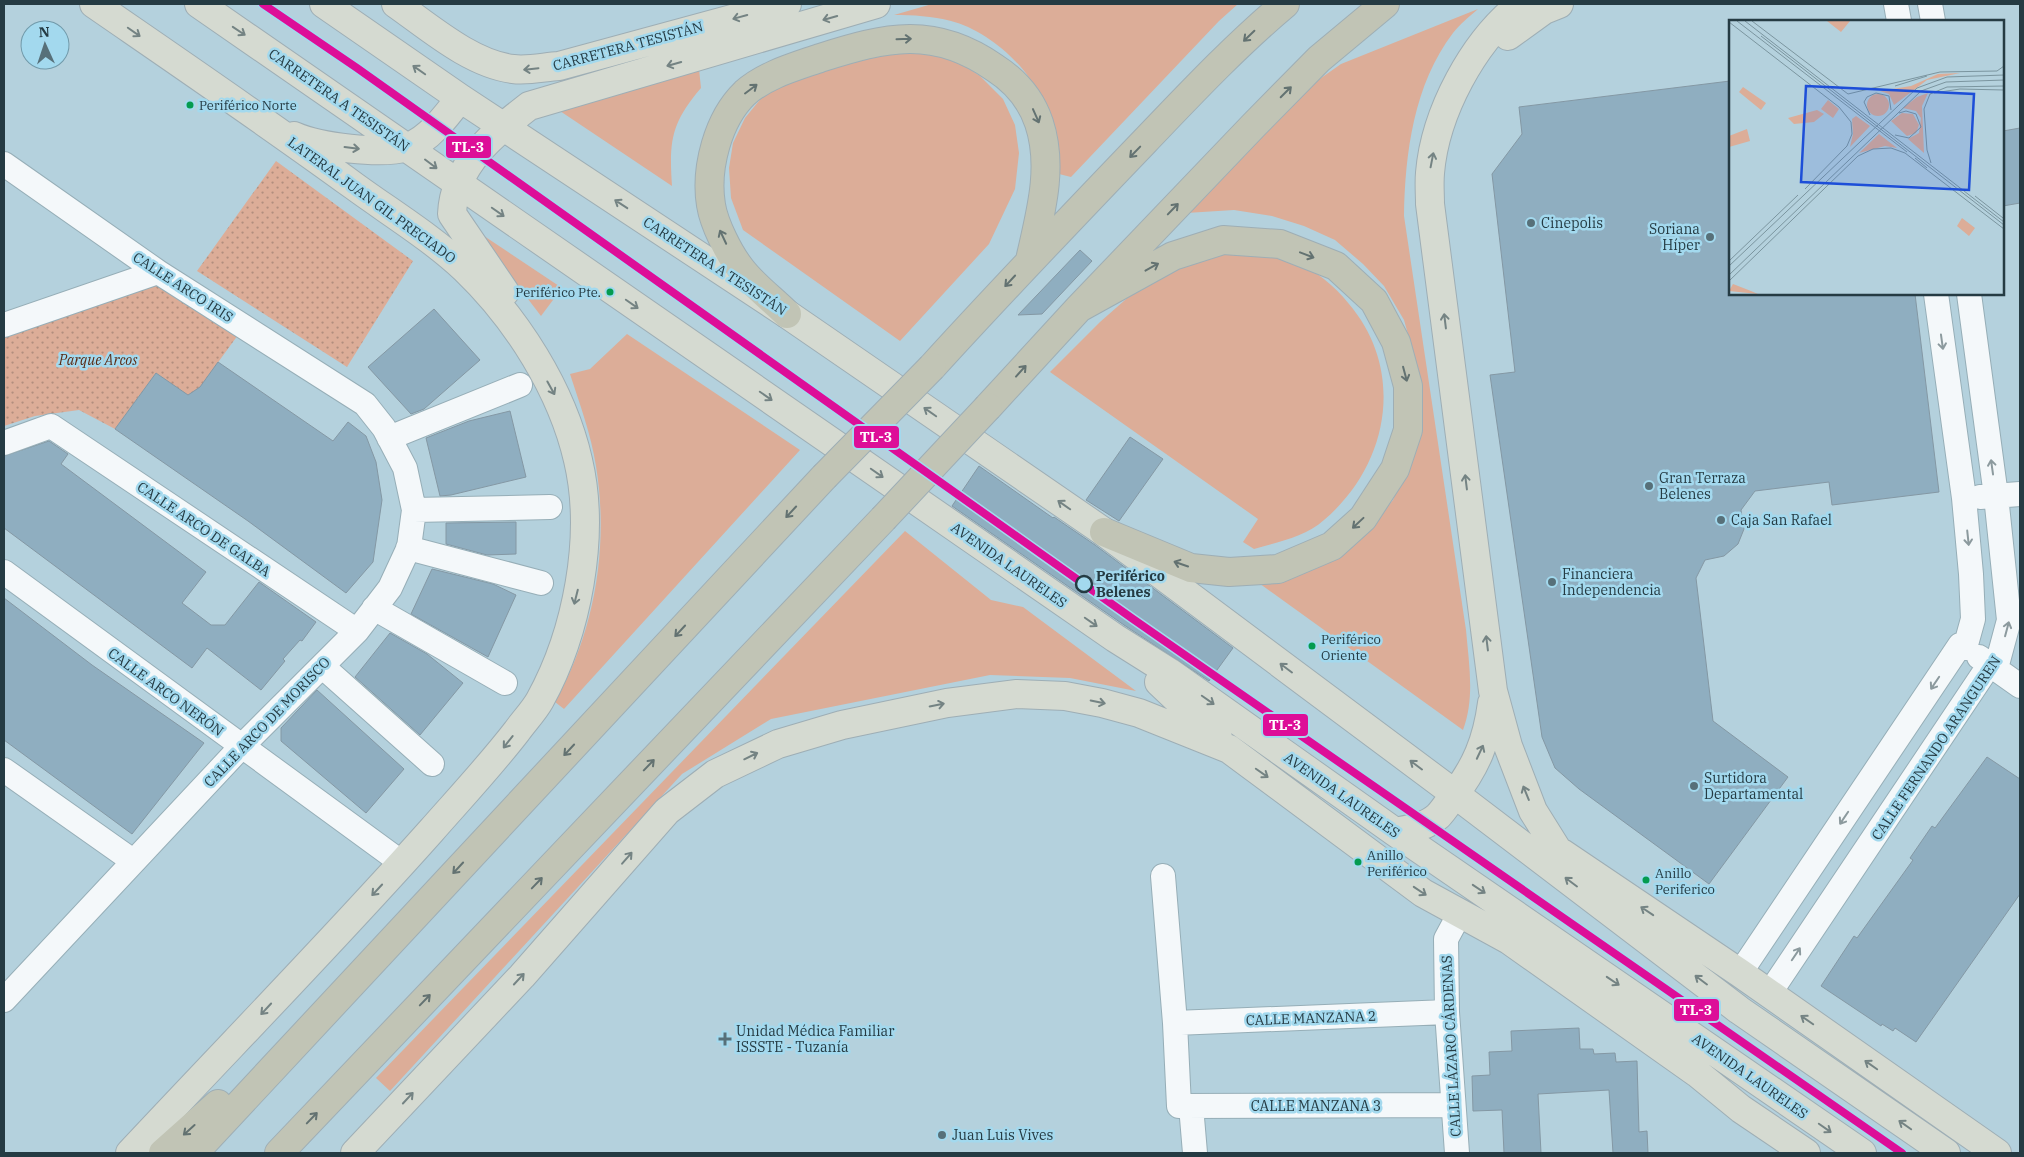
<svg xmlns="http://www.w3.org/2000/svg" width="2024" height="1157" viewBox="0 0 2024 1157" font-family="'IBM Plex Serif',serif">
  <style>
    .green { fill: #dcad98 }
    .park { fill: url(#park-dots) }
    .building { fill: #8faec0; stroke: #8498a4 }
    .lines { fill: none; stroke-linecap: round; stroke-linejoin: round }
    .minor-casing { stroke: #96aeb7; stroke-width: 26 }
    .major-casing { stroke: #9eaeb5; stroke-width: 30 }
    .highway-casing { stroke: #9eaeb5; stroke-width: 30 }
    .minor { stroke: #f4f8fa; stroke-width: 24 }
    .major { stroke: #d5dad1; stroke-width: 28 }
    .highway { stroke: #c1c4b5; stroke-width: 28 }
    .highway-bridge-casing { stroke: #9eaeb5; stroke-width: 30; stroke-linecap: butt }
    .highway-bridge { stroke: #c1c4b5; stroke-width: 28 }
    .metro-1-casing { stroke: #a3d9ee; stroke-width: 11 }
    .metro-1 { stroke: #dd0e98; stroke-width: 8 }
    .oneway { stroke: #748383 }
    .oneway2 { stroke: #637271 }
    .oneway3 { stroke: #8c9a9e }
    .bus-dot { fill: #049b50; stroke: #a3d9ee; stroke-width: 2 }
    .poi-dot { fill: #577079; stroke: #a3d9ee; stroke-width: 2 }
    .stop-dot { fill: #a3d9ee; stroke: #253b43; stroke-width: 2.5 }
    .labels { text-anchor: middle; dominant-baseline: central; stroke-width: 5; stroke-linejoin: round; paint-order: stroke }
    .bus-label { font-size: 13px; fill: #253b43; stroke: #a3d9ee; text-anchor: start }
    .street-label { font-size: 14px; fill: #253b43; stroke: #a3d9ee }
    .poi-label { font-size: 14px; fill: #253b43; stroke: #a3d9ee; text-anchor: start }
    .park-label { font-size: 14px; font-style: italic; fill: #5a2a13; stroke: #a3d9ee }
    .stop-label { font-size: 14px; font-weight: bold; fill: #253b43; stroke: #a3d9ee; text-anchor: start }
    .inset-road { fill: none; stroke: #7b959f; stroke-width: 1 }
    .view { fill: #1d4ed8; fill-opacity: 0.15; stroke: #1d4ed8; stroke-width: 2.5 }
    .inset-edge { fill: none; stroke: #253b43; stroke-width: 2.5 }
    .line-badge { stroke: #a3d9ee; stroke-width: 2 }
    .badge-label { font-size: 14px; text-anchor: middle; font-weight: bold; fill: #fff }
  </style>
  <defs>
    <pattern id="park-dots" width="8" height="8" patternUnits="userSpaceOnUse" patternTransform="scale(1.25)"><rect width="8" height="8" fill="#dcad98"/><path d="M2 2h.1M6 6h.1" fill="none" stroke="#b28e7e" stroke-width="1.8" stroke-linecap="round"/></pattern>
  </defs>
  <rect width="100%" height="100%" fill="#b4d1dd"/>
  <path class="green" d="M 932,4 L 1238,4 L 1219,21 L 1071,177 L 1059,174 C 1052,149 1048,121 1039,96 C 1027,64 984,29 951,21 C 932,16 913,15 894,15 Z
    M 1478,9 C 1470,16 1460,24 1453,33 C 1414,84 1405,153 1404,216 L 1466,630 C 1469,665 1475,698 1463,730 L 1256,581 L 1331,560 L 1362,538 L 1393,500 L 1410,460 L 1419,406 L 1413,352 L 1404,320 L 1384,286 L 1363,264 L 1335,240 L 1304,226 L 1272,216 L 1234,210 L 1186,213 L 1304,90 L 1341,64 Z
    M 889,49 L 922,51 L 957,61 L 980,76 L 1003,99 L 1015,125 L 1019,153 L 1015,189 L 989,244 L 900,341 L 743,230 L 731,198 L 729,168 L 733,143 L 745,118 L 763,96 L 788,80 Z
    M 699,69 L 701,88 C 671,123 669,141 672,186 L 557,109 Z
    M 475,230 L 562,288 L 541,316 Z
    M 1259,253 C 1270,256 1282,257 1293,261 C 1315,270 1334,285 1349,304 C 1406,371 1389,465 1324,520 C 1305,537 1278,542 1254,549 L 1243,542 L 1258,519 L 1050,372 L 1100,322 L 1133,293 L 1202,254 Z
    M 627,334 L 800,450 L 564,709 L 555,702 C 595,631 609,546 596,466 C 591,434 580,405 570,374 L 590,369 Z
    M 905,531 L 991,600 L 1023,607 L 1136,691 L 1070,678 L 990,675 L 771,719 L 682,774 L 390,1091 L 376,1078 Z"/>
  <path class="park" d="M 276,161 L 413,261 L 347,367 L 197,271 Z
    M 155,282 L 238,335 L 192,398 L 156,373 L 115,429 L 79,410 L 35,416 L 4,426 L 4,336 Z"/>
  <path class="building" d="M 1730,81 L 1730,294 L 1915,294 L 1939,492 L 1832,505 L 1829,482 L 1755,491 L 1741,510 L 1744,529 L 1738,544 L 1724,556 L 1705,560 L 1696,578 L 1713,721 L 1788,777 L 1709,884 L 1579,789 L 1555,768 L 1542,737 L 1490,375 L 1515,372 L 1492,174 L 1522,134 L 1519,107 Z
    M 2020,128 L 2020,203 L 2003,206 L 2003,131 Z
    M 1080,250 L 1092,261 L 1042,314 L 1018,315 Z
    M 434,309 L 480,360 L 424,409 L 411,414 L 368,367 Z
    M 218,362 L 333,441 L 348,422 L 366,436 L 376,462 L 382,500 L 373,562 L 346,593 L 248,521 L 115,429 L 156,373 L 188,395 L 200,387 Z
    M 510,411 L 526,477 L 451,495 L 440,496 L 426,438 L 469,421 Z
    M 1130,437 L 1163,459 L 1119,521 L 1086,500 Z
    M 49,441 L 68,454 L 61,464 L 206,572 L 182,603 L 211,625 L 225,625 L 259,582 L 316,622 L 302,641 L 300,640 L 283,659 L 285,661 L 261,690 L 207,648 L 192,668 L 4,528 L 4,456 Z
    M 979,466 L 1053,518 L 1054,517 L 1095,545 L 1233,648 L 1209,681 L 1124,625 L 952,506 Z
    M 516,522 L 516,554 L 487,555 L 446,544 L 446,523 Z
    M 432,569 L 493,584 L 516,595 L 488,657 L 411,614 Z
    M 4,598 L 92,665 L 204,743 L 132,834 L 4,740 Z
    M 390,633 L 427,654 L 463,683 L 420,735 L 355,677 Z
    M 317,690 L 404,769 L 366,813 L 281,741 L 281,728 Z
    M 1987,757 L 2020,779 L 2020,894 L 1916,1042 L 1895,1028 L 1893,1031 L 1882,1024 L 1881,1026 L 1821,986 L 1854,936 L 1857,938 L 1913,860 L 1910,858 L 1932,826 L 1935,828 Z
    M 1579,1028 L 1580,1049 L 1593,1049 L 1594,1054 L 1615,1053 L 1616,1062 L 1637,1061 L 1639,1132 L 1647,1131 L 1648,1153 L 1613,1153 L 1609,1090 L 1538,1094 L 1541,1153 L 1504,1153 L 1502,1110 L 1473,1111 L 1472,1076 L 1490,1075 L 1489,1052 L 1512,1051 L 1511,1031 Z"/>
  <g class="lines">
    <g class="minor-casing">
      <path id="minor" d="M 1896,4 L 1899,21
        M 1930,4 L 1933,21
        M 4,164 L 158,272 L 365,404 L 384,428 L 405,468 L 414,510 L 409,547 L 390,588 L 357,631 L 241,747 L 4,1000
        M 4,325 L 158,272
        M 389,438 L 520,385
        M 4,443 L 51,426 L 357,631
        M 1980,497 L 2020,494
        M 414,510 L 550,507
        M 408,548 L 541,583
        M 4,572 L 402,863
        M 374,608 L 505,683
        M 1979,657 L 2020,686
        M 322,666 L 432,764
        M 4,770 L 133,861
        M 1163,876 L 1175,1023 L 1179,1106 L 1453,1105
        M 1740,973 L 1960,645 L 1965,648 L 1973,619 L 1971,574 L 1964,498 L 1936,294
        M 1769,994 L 1990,664 L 1998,661 L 2009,620 L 1996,496 L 1969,294
        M 1175,1023 L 1447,1012
        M 1191,1106 L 1195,1153
        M 1457,1153 L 1447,1012 L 1446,939 L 1460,913"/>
    </g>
    <g class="major-casing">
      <path id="major" d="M 94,4 C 181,64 269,124 354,186 C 391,213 432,238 465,269 C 517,319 562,390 578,460 C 596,536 577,633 540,700 C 534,711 524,721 517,731 C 490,766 460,798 431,831 C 333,941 230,1046 130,1153
        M 199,4 L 1115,638 L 1169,672 L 1395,832 L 1862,1153
        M 324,4 L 460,98 L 787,314 L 1104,532 L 1455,794 L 1739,1010 L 1946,1153
        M 396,4 C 429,27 471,64 513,69 C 528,71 544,67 559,66 L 787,4
        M 1521,4 C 1473,41 1435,113 1430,173 C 1429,183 1430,194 1430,204 L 1493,691 L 1508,746 L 1533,811 L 1558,851
        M 1508,36 L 1544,10 L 1559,4
        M 294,136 C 319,147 381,155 407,147 C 428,141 448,114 460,98
        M 505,292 L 452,214 C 454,165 493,134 529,106 L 876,4
        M 1159,682 L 1218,738
        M 1395,832 C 1410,829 1426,827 1438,816 C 1443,811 1448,803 1452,798 C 1476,767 1487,741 1492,703
        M 1562,853 L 1740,973 L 1997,1153
        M 355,1153 L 522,976 L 667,811 L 715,774 L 778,744 L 842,725 L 947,703 L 1017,694 L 1065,696 L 1102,703 L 1139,713 L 1229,749 L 1423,893 L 1509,940 L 1697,1073 L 1741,1109 L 1806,1153"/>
    </g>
    <g class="highway-casing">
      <path id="highway" d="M 1079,308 L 1173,256 L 1223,240 L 1280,244 L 1336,266 L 1374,301 L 1396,342 L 1408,386 L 1408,430 L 1395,469 L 1363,518 L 1332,546 L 1278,569 L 1229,572 L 1191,568 L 1104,532
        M 787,314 C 772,299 754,286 741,269 C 729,254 714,224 711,205 C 705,168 718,119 745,93 C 765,75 794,67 820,58 C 886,37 934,25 995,68 C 1015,81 1031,99 1039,123 C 1054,168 1040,215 1030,260
        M 932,367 C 1002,290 1073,216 1145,141 C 1190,94 1235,46 1285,4
        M 988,407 L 1079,308 L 1253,126 L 1319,59 L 1385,4
        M 163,1153 L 218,1104
        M 194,1153 L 824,477
        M 279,1153 L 883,519"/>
    </g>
    <use href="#minor" class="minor"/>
    <use href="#major" class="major"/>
    <use href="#highway" class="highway"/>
    <g class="highway-bridge-casing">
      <path id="highway-bridge" d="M 824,477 L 932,367
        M 883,519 L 988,407"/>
    </g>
    <use href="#highway-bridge" class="highway-bridge"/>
    <g class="metro-1-casing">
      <path id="metro-1" d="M 263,4 L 357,68 L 1133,619 L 1902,1153"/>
    </g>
    <use href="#metro-1" class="metro-1"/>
  </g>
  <defs><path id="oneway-shaft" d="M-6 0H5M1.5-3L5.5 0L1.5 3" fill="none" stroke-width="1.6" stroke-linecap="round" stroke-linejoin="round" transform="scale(1.25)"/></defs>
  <g class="oneway">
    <use href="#oneway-shaft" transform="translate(740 17) rotate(165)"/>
    <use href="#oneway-shaft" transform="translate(830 18) rotate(164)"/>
    <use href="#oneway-shaft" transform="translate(239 31) rotate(34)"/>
    <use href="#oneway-shaft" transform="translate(134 32) rotate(35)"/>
    <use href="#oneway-shaft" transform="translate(674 64) rotate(164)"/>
    <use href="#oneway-shaft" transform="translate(531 69) rotate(174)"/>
    <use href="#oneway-shaft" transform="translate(419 70) rotate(-145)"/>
    <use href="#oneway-shaft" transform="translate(352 148) rotate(7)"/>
    <use href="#oneway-shaft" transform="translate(1432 160) rotate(-79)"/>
    <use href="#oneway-shaft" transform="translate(431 164) rotate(37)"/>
    <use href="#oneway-shaft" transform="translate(621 204) rotate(-147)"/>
    <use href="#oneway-shaft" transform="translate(498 212) rotate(35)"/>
    <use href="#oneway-shaft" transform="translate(632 304) rotate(35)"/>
    <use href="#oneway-shaft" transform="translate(1445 321) rotate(-97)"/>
    <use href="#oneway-shaft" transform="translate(551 388) rotate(61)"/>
    <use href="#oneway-shaft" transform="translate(766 396) rotate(35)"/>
    <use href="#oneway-shaft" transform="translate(930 412) rotate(-145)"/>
    <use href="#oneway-shaft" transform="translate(877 473) rotate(35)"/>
    <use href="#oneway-shaft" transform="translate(1466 482) rotate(-97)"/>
    <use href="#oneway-shaft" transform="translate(1064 505) rotate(-145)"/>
    <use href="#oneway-shaft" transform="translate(576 597) rotate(104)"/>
    <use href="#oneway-shaft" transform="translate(1091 622) rotate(35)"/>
    <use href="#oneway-shaft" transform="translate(1487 643) rotate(-97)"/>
    <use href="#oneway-shaft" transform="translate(1286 668) rotate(-143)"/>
    <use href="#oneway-shaft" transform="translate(1208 700) rotate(35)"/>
    <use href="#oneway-shaft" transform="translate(1098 702) rotate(12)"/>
    <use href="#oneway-shaft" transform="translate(937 705) rotate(-11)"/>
    <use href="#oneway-shaft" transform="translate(508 742) rotate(128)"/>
    <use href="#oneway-shaft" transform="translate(1480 752) rotate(-65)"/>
    <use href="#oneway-shaft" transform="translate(751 756) rotate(-26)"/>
    <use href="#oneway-shaft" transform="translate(1416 765) rotate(-143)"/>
    <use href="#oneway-shaft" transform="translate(1262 773) rotate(35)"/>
    <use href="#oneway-shaft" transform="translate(1526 793) rotate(-112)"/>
    <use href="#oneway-shaft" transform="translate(627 858) rotate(-49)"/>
    <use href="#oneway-shaft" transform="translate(1571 882) rotate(-143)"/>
    <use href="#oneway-shaft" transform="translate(1479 889) rotate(34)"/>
    <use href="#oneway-shaft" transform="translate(377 890) rotate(133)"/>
    <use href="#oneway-shaft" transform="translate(1420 891) rotate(34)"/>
    <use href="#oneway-shaft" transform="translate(1647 911) rotate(-146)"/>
    <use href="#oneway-shaft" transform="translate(519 979) rotate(-47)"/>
    <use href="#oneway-shaft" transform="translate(1701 980) rotate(-143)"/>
    <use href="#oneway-shaft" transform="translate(1613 981) rotate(34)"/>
    <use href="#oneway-shaft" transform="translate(266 1009) rotate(133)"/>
    <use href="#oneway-shaft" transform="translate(1807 1020) rotate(-145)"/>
    <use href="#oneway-shaft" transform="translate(1871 1065) rotate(-145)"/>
    <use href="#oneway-shaft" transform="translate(408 1098) rotate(-47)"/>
    <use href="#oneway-shaft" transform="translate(1905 1125) rotate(-145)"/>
    <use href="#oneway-shaft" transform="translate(1825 1128) rotate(35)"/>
  </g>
  <g class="oneway2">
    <use href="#oneway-shaft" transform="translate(1249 36) rotate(136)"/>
    <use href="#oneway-shaft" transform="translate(904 39) rotate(-2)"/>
    <use href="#oneway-shaft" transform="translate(751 89) rotate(-37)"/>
    <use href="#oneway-shaft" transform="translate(1286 92) rotate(-45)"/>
    <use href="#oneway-shaft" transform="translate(1036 116) rotate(66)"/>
    <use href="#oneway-shaft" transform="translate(1135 152) rotate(134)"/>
    <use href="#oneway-shaft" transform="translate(1173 209) rotate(-46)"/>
    <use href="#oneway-shaft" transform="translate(723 237) rotate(-115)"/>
    <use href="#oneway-shaft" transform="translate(1307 255) rotate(21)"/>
    <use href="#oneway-shaft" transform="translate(1152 267) rotate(-29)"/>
    <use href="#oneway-shaft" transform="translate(1010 281) rotate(133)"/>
    <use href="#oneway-shaft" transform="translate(1021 371) rotate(-48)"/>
    <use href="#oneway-shaft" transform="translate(1405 374) rotate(75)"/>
    <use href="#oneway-shaft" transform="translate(791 512) rotate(133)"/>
    <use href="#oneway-shaft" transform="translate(1358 523) rotate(137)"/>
    <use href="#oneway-shaft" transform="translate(1181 564) rotate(-161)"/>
    <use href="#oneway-shaft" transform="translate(680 631) rotate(133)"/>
    <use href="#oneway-shaft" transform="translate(569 750) rotate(133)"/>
    <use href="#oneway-shaft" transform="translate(649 765) rotate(-46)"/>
    <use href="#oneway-shaft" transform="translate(458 868) rotate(133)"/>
    <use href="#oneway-shaft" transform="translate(537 883) rotate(-46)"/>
    <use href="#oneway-shaft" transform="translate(425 1000) rotate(-46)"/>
    <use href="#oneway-shaft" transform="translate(312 1118) rotate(-46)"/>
    <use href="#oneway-shaft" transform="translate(189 1130) rotate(138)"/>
  </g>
  <g class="oneway3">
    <use href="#oneway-shaft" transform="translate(1942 342) rotate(82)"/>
    <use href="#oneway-shaft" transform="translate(1992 467) rotate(-98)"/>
    <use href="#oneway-shaft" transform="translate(1968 538) rotate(84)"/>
    <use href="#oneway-shaft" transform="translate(2007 629) rotate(-75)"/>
    <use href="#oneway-shaft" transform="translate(1935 683) rotate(124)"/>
    <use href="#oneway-shaft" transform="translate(1844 818) rotate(124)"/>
    <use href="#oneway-shaft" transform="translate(1796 954) rotate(-56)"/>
  </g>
  <g class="bus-dot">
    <circle cx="190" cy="105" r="4.5"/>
    <circle cx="610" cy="292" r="4.5"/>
    <circle cx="1312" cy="646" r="4.5"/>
    <circle cx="1358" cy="862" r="4.5"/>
    <circle cx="1646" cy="880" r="4.5"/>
  </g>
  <g class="poi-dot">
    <circle cx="1531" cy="223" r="5"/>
    <circle cx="1710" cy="237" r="5"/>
    <circle cx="1649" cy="486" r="5"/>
    <circle cx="1721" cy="520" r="5"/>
    <circle cx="1552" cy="582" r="5"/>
    <circle cx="1694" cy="786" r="5"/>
    <path d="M722.5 1031.5h5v5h5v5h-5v5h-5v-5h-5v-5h5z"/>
    <circle cx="942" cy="1135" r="5"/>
  </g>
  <circle class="stop-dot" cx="1084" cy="584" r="8"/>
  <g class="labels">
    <g class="bus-label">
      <text x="199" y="105">Periférico Norte</text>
      <text x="601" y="292" text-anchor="end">Periférico Pte.</text>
      <text x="1321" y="639">Periférico<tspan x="1321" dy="16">Oriente</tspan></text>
      <text x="1367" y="855">Anillo<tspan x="1367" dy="16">Periférico</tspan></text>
      <text x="1655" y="873">Anillo<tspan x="1655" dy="16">Periferico</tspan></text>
    </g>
    <g class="street-label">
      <text transform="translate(628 46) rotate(-15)">CARRETERA TESISTÁN</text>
      <text transform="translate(339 100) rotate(35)">CARRETERA A TESISTÁN</text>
      <text transform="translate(372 200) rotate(36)">LATERAL JUAN GIL PRECIADO</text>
      <text transform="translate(715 266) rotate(33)">CARRETERA A TESISTÁN</text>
      <text transform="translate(183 287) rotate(33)">CALLE ARCO IRIS</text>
      <text transform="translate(204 529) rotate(34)">CALLE ARCO DE GALBA</text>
      <text transform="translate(1009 565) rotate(35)">AVENIDA LAURELES</text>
      <text transform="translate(166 692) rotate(36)">CALLE ARCO NERÓN</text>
      <text transform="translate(267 722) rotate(-46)">CALLE ARCO DE MORISCO</text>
      <text transform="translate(1936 748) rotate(-56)">CALLE FERNANDO ARANGUREN</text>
      <text transform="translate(1342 795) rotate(35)">AVENIDA LAURELES</text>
      <text transform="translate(1311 1018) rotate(-2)">CALLE MANZANA 2</text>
      <text transform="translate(1451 1046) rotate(-93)">CALLE LÁZARO CÁRDENAS</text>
      <text transform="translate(1750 1076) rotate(35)">AVENIDA LAURELES</text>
      <text x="1316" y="1106">CALLE MANZANA 3</text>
    </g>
    <g class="poi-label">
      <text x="1541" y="223">Cinepolis</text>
      <text x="1700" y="229" text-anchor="end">Soriana<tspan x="1700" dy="16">Híper</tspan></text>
      <text x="1659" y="478">Gran Terraza<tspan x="1659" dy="16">Belenes</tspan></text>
      <text x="1731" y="520">Caja San Rafael</text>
      <text x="1562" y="574">Financiera<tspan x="1562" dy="16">Independencia</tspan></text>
      <text x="1704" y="778">Surtidora<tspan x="1704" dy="16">Departamental</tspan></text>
      <text x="736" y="1031">Unidad Médica Familiar<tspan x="736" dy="16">ISSSTE - Tuzanía</tspan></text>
      <text x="952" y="1135">Juan Luis Vives</text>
    </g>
    <g class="park-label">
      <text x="98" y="360">Parque Arcos</text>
    </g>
    <g class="stop-label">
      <text x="1096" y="576">Periférico<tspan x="1096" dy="16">Belenes</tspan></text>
    </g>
  </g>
  <g transform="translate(1729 20)">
    <rect width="275" height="275" fill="#b4d1dd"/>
    <path d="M 231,53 L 198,60 L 165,85 L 160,74 L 151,71 L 182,66 L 209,54 ZM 199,73 L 193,86 L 195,133 L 179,119 L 190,113 L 192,98 L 187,91 L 174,88 L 188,77 ZM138 85a11 11 0 1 1 22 0a11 11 0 1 1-22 0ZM 173,93 L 184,94 L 190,105 L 187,113 L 178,116 L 162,101 ZM 127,96 L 141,106 L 121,127 L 124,114 L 123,99 ZM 150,114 L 168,128 L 156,126 L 130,133 ZM 233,198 L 246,208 L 240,216 L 228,206 Z" fill="#dcad98"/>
    <path d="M 98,1 L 121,1 L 112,12 ZM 14,67 L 37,83 L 32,90 L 10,72 ZM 99,80 L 110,89 L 104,98 L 92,89 ZM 88,90 L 95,94 L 85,102 L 65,104 L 59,98 ZM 18,109 L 21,121 L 0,127 L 0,116 ZM 4,264 L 22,271 L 29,274 L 0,271 Z" fill="#dcad98"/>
    <path class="inset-road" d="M 8,1 L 178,132M 16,1 L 275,202M 23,1 L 119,74 L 211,52 L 268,51 L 275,46M 0,2 L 110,87 L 122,102 L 123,114 L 118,126 L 76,169M 32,16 L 275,205M 166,66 L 198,56M 205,73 L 231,69 L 275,70M 141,95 L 135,82 L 138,77 L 147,73 L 160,76 L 162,90M 166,115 L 180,118 L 192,107 L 187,94 L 177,91 L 170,93M 186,138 L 198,148M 202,143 L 198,130 L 195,89 L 201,74 L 218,67 L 275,66M 246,176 L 274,198M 0,241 L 69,175M 0,246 L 188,68 L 218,57 L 275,55M 0,255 L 192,71 L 217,62 L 275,60M 0,261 L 129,136 L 144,129 L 162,128 L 176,133 L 275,209"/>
    <path class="view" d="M 77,66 L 245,74 L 240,170 L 72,162 Z"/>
    <rect width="275" height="275" class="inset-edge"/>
  </g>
  <g class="line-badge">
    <rect x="445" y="135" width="47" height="24" rx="5" fill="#dd0e98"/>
    <rect x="853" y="425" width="47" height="24" rx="5" fill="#dd0e98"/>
    <rect x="1262" y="713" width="47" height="24" rx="5" fill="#dd0e98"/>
    <rect x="1673" y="998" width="47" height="24" rx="5" fill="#dd0e98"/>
  </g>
  <g class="badge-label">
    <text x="468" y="152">TL-3</text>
    <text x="876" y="442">TL-3</text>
    <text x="1285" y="730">TL-3</text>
    <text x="1696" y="1015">TL-3</text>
  </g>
  <rect width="2024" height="1157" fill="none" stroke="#253b43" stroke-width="10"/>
  <g transform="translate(45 45) rotate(357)"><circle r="24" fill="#a3d9ee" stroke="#719aaa"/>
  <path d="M0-4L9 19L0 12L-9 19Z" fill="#577079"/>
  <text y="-8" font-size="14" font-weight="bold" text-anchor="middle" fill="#253b43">N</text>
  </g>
</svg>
